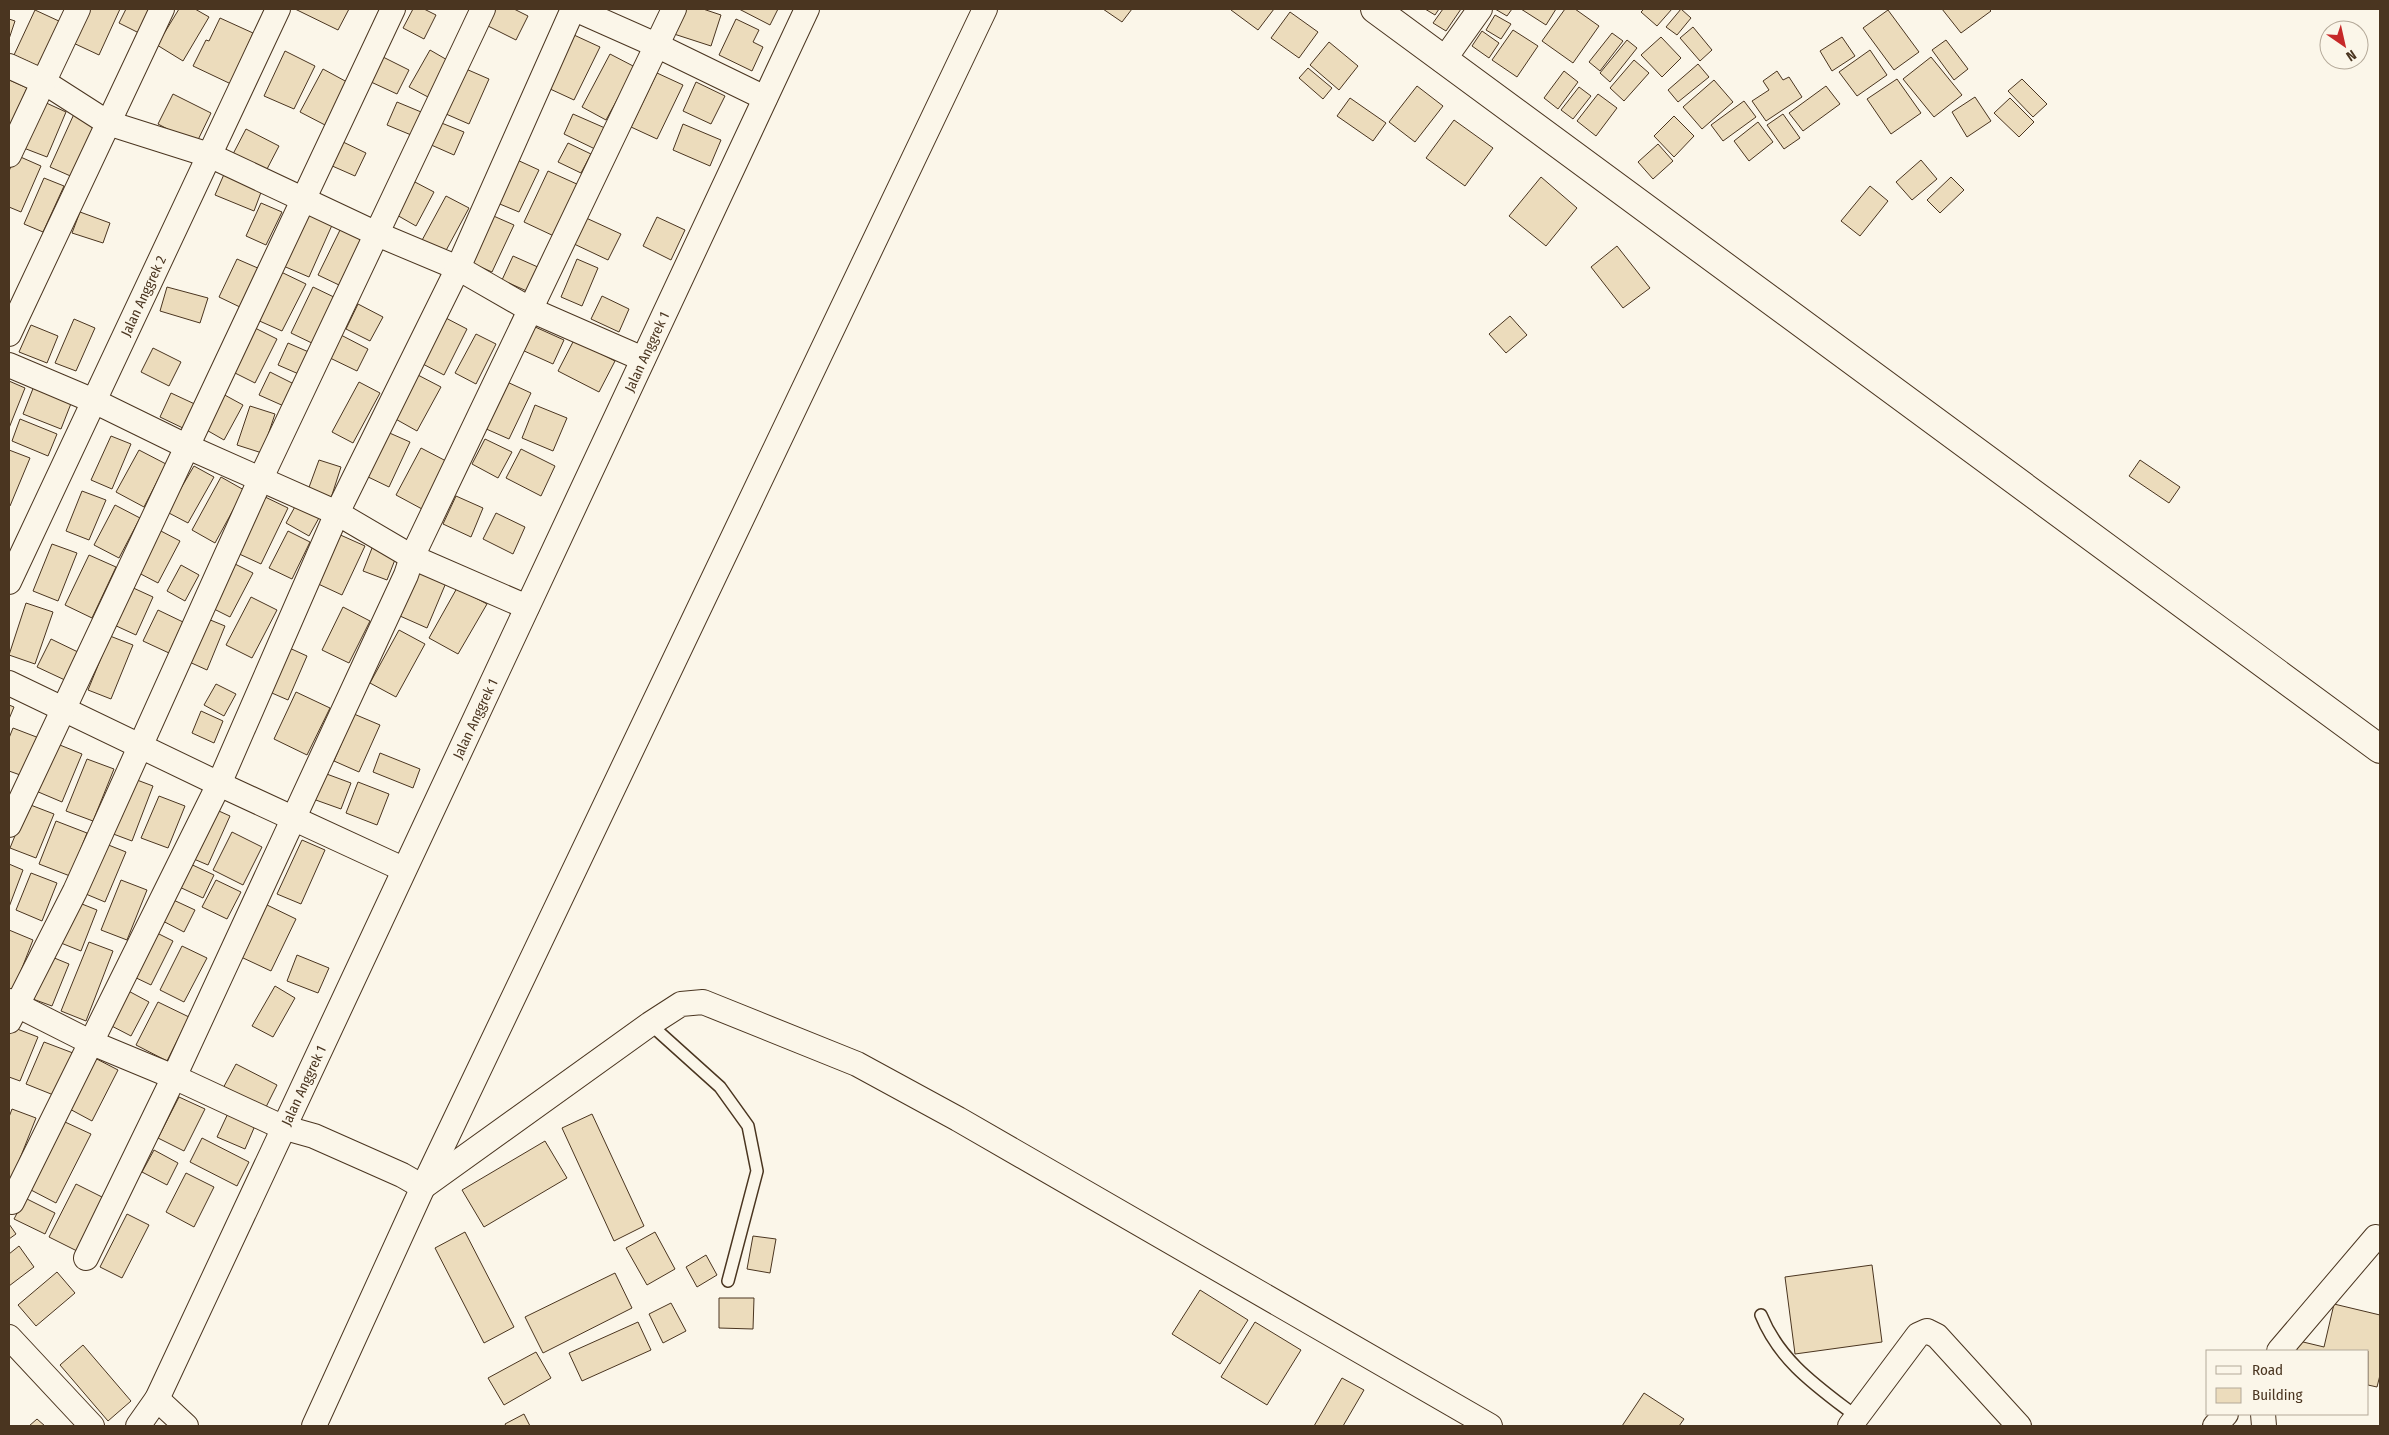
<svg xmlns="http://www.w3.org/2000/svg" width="2389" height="1435" viewBox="0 0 2389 1435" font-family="'Fira Sans Condensed',sans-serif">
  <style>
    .building { fill: #ecdcbc; stroke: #4a3520 }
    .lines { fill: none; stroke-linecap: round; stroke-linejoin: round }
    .service-casing { stroke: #4a3520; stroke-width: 14 }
    .minor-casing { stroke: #4a3520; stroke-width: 26 }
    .tertiary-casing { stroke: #4a3520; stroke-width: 30 }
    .service { stroke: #fbf6e9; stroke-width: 11 }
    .minor { stroke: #fbf6e9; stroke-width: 24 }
    .tertiary { stroke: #fbf6e9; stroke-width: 28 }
    .labels { text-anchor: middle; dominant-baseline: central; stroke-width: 4; stroke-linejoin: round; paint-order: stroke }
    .street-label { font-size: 14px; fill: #4a3520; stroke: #fbf6e9 }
  </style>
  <rect width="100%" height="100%" fill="#fbf6e9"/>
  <path class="building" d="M 85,9 L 120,9 L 99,55 L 69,41 Z
    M 126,9 L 154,9 L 141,34 L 119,23 Z
    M 179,9 L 195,9 L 209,17 L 183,61 L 157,45 Z
    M 295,9 L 349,9 L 338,30 Z
    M 413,9 L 424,9 L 436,15 L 424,39 L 403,28 Z
    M 494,9 L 514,9 L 528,16 L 516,40 L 486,25 Z
    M 682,9 L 703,9 L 721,15 L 711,46 L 674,34 Z
    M 739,9 L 778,9 L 770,25 Z
    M 1103,9 L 1132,9 L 1122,22 Z
    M 1232,9 L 1274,9 L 1258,30 L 1231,10 Z
    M 1425,9 L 1439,9 L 1435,15 Z
    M 1443,9 L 1461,9 L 1446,31 L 1433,23 Z
    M 1495,9 L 1512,9 L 1507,16 Z
    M 1521,9 L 1556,9 L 1546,25 Z
    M 1565,9 L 1575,9 L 1599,26 L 1573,63 L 1542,41 Z
    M 1644,9 L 1672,9 L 1657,26 L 1641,12 Z
    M 1681,9 L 1691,18 L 1677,35 L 1666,27 Z
    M 1942,9 L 1989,9 L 1991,11 L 1961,33 Z
    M 35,10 L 61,22 L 40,67 L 14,55 Z
    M 1888,10 L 1919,52 L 1894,70 L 1863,28 Z
    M 1290,12 L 1318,32 L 1299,58 L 1271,38 Z
    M 1495,15 L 1511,24 L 1501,39 L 1486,30 Z
    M 220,18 L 253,33 L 231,84 L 193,66 L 206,40 L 209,41 Z
    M 9,19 L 15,21 L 9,39 Z
    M 736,19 L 759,30 L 753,42 L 763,47 L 752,71 L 719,55 Z
    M 1693,27 L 1712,50 L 1700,61 L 1680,38 Z
    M 1513,30 L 1538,46 L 1517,77 L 1492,60 Z
    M 1482,31 L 1499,43 L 1489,58 L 1472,46 Z
    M 1612,33 L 1623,41 L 1600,71 L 1589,62 Z
    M 574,35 L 600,47 L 574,100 L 548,88 Z
    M 1661,37 L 1681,58 L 1662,77 L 1641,55 Z
    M 1842,37 L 1855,56 L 1832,71 L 1820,51 Z
    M 1627,40 L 1637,48 L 1610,82 L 1600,73 Z
    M 1946,40 L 1968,69 L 1954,80 L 1932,50 Z
    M 1329,42 L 1358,66 L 1339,90 L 1310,65 Z
    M 430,50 L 449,61 L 428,97 L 409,87 Z
    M 1870,50 L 1887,75 L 1857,96 L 1839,72 Z
    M 285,51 L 315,66 L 294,109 L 264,96 Z
    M 610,54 L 635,67 L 606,120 L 582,107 Z
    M 383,57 L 409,70 L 397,94 L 371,82 Z
    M 1931,57 L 1962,95 L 1934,117 L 1903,79 Z
    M 1634,60 L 1649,73 L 1624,101 L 1610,88 Z
    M 1698,64 L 1709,77 L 1678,102 L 1668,90 Z
    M 1308,68 L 1332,88 L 1323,99 L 1299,78 Z
    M 323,69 L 347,82 L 325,125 L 300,112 Z
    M 466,69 L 489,79 L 469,124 L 446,114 Z
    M 1564,71 L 1578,82 L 1558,109 L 1544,98 Z
    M 1777,71 L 1783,80 L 1789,77 L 1802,97 L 1766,121 L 1752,101 L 1769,90 L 1763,81 Z
    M 657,73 L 683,85 L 657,139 L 631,127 Z
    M 1897,79 L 1921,113 L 1891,134 L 1867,99 Z
    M 2022,79 L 2047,104 L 2033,117 L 2008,91 Z
    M 9,80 L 27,88 L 9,129 Z
    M 1714,80 L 1733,102 L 1702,129 L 1683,107 Z
    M 696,82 L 725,96 L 711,124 L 683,111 Z
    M 1417,86 L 1443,106 L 1415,142 L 1389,122 Z
    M 1826,86 L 1840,104 L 1803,131 L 1789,113 Z
    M 1579,87 L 1591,96 L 1573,119 L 1561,110 Z
    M 173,94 L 211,113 L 196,144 L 158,124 Z
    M 1598,94 L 1617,108 L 1596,136 L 1577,121 Z
    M 1975,97 L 1991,121 L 1967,137 L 1952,112 Z
    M 1350,98 L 1386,123 L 1373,141 L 1337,116 Z
    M 2010,98 L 2034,122 L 2019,137 L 1994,113 Z
    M 42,101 L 66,112 L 47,157 L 21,147 Z
    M 1744,101 L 1756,117 L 1723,141 L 1711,125 Z
    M 397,102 L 426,114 L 416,137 L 387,125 Z
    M 74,114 L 99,125 L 75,178 L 50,167 Z
    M 573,114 L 605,128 L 595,149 L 564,134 Z
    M 1783,114 L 1800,138 L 1784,149 L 1767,125 Z
    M 1674,116 L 1694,136 L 1674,157 L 1654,136 Z
    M 1454,120 L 1493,148 L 1465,186 L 1426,158 Z
    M 439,122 L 464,132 L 454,155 L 429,144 Z
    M 1758,122 L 1773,142 L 1749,161 L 1734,141 Z
    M 683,124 L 721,140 L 710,166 L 673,150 Z
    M 246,129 L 279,146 L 266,171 L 233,154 Z
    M 341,141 L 366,153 L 355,176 L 330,165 Z
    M 568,143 L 591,154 L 581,173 L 558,162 Z
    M 1658,144 L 1673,161 L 1653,179 L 1638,162 Z
    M 16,155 L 41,166 L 21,212 L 9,207 L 9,171 Z
    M 515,159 L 539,170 L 519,212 L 495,202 Z
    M 1921,160 L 1937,179 L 1912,200 L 1896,182 Z
    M 548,171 L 579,185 L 556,237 L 524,222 Z
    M 225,172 L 263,187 L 254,211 L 215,195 Z
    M 1541,177 L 1577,208 L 1546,246 L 1509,216 Z
    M 1951,177 L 1964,190 L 1940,213 L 1927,200 Z
    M 44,178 L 64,186 L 43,232 L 24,224 Z
    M 413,181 L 434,192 L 416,226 L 395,214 Z
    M 1870,186 L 1888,201 L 1860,236 L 1841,221 Z
    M 446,196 L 469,208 L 443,256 L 420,244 Z
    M 261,203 L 282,212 L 266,245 L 246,236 Z
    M 80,212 L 110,223 L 103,243 L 72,233 Z
    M 305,212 L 333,223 L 309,277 L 281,265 Z
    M 489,214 L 514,225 L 492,272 L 467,261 Z
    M 584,217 L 621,234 L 608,260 L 572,243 Z
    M 657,217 L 685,230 L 671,260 L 643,246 Z
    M 341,228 L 362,239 L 339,285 L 318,275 Z
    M 1617,246 L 1650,288 L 1623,308 L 1591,267 Z
    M 513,256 L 540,268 L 529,292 L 502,280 Z
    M 237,259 L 260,269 L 242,308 L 219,297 Z
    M 577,259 L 598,268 L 582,306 L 561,297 Z
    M 279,271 L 306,284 L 282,331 L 255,319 Z
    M 167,287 L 208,298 L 200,323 L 160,311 Z
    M 313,287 L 338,299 L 316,345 L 291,333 Z
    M 602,296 L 629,309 L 619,332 L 591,319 Z
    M 358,304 L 383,317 L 370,341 L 346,329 Z
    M 442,316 L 467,329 L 444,375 L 419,362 Z
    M 1510,316 L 1527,335 L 1506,353 L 1489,334 Z
    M 74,319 L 95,328 L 76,371 L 55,363 Z
    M 31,325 L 58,336 L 47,363 L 19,352 Z
    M 533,326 L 564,340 L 553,364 L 522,350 Z
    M 255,328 L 277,339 L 255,383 L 233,372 Z
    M 339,334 L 368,349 L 357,371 L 328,357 Z
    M 476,334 L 496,344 L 476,384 L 455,373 Z
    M 574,340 L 615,361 L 599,392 L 558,371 Z
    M 288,343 L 311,353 L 301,375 L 278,365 Z
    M 153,348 L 181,362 L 169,386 L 141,372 Z
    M 270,372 L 296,385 L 286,407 L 259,395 Z
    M 416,374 L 441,387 L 417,431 L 392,417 Z
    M 9,381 L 25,388 L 9,428 Z
    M 505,381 L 531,393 L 509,439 L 484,428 Z
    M 359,382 L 380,393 L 353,443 L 332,432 Z
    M 34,386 L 72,401 L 61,429 L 23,414 Z
    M 171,393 L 199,406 L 187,430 L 160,417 Z
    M 221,393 L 243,405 L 224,440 L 203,428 Z
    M 535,405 L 567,418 L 553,451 L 522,438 Z
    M 250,406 L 275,414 L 262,453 L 237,445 Z
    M 20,419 L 57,434 L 48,456 L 12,441 Z
    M 385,431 L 410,442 L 389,487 L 364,475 Z
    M 111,436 L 131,444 L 112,489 L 91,480 Z
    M 485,439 L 512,452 L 498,478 L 472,464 Z
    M 421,448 L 448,462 L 422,509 L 396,495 Z
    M 521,449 L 555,466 L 541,496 L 506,478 Z
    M 9,450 L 30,458 L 10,506 L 9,505 Z
    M 139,450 L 166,464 L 144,507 L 116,492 Z
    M 319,460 L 341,467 L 331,498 L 308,490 Z
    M 2140,460 L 2180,487 L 2169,503 L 2129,476 Z
    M 194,466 L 214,477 L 188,523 L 167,512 Z
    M 221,477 L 244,490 L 215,543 L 192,530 Z
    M 82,491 L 106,500 L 89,540 L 66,531 Z
    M 261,495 L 288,508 L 261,564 L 235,552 Z
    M 456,496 L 483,508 L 471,537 L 443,524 Z
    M 297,503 L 320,516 L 309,536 L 286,523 Z
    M 115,505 L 140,518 L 119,558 L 94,545 Z
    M 496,513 L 525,527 L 513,554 L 483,539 Z
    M 159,530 L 180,541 L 158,583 L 137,572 Z
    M 288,531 L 310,542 L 292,579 L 269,568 Z
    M 336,533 L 365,546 L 342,595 L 314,582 Z
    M 374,543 L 398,552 L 387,580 L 363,571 Z
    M 52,544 L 77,553 L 58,601 L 33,591 Z
    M 89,555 L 116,567 L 92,618 L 65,605 Z
    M 231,562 L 253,573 L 230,617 L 208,606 Z
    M 181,565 L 199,575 L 185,601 L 167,591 Z
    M 420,566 L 448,578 L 427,628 L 400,616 Z
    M 129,586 L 153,597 L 136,635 L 112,624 Z
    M 457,588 L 487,604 L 458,654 L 429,638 Z
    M 251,597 L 277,610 L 252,658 L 226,645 Z
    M 26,603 L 53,612 L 35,664 L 9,655 Z
    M 343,607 L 370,621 L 349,663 L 322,650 Z
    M 158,610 L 183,622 L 169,653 L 143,641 Z
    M 203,617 L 225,626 L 207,670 L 185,660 Z
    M 399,630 L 425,644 L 396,697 L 370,683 Z
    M 110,636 L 133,645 L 111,699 L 88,690 Z
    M 51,639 L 80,653 L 67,681 L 37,667 Z
    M 285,646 L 307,656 L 288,700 L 265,690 Z
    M 216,684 L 236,694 L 224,716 L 204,705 Z
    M 296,692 L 330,708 L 307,755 L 274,739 Z
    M 9,705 L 14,707 L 9,719 Z
    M 201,711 L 223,721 L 214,743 L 192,733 Z
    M 354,714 L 380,725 L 359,772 L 334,761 Z
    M 13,728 L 39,738 L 23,776 L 9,771 L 9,738 Z
    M 55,743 L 82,754 L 62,802 L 36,791 Z
    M 380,753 L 420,769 L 413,788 L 373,772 Z
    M 87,759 L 114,769 L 93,821 L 66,811 Z
    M 324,773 L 351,783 L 341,809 L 313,799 Z
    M 129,777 L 153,786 L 132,841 L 108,832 Z
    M 358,782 L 389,794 L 377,825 L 346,813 Z
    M 159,796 L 185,806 L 168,848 L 141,838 Z
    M 28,804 L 54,814 L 36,858 L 10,848 Z
    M 210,807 L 230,816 L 208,865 L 189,857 Z
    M 56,821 L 87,833 L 70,876 L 39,864 Z
    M 232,832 L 262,847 L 243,885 L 213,870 Z
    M 302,840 L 325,850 L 301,904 L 277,894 Z
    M 101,842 L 126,852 L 105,902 L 81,892 Z
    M 184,861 L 214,875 L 203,898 L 173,884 Z
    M 9,864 L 23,870 L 9,907 Z
    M 31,873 L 57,883 L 42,921 L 16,910 Z
    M 121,880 L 147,890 L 127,940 L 101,930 Z
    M 216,880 L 241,892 L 227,919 L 202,907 Z
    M 167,897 L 195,910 L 184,932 L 157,918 Z
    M 77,902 L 97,910 L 81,951 L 61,943 Z
    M 265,904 L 296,919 L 271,971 L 241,957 Z
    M 9,930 L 33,940 L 13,991 L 9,989 Z
    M 151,930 L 173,941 L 151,985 L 128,974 Z
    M 89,942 L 113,951 L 86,1021 L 61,1011 Z
    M 182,946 L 207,958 L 184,1002 L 160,990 Z
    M 47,955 L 69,964 L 52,1006 L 30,998 Z
    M 297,955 L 329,968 L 318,993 L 287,981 Z
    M 275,986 L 295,998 L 273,1037 L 252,1026 Z
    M 121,987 L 149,1002 L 131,1036 L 104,1022 Z
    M 158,1002 L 189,1017 L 167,1061 L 136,1045 Z
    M 12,1027 L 38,1037 L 20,1081 L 9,1077 L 9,1036 Z
    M 44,1042 L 73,1053 L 56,1096 L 26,1084 Z
    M 91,1056 L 118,1070 L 92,1121 L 66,1107 Z
    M 236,1064 L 277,1085 L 263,1113 L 221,1092 Z
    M 179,1097 L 205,1109 L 184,1151 L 158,1138 Z
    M 12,1109 L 36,1118 L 9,1186 L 9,1117 Z
    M 230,1109 L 257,1121 L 245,1149 L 217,1137 Z
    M 592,1114 L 644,1226 L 614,1241 L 562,1128 Z
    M 65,1122 L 91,1134 L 56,1203 L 31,1190 Z
    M 202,1138 L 249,1162 L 237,1186 L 190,1162 Z
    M 545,1141 L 567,1178 L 484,1227 L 462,1190 Z
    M 154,1150 L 178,1163 L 167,1185 L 142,1172 Z
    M 186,1173 L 214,1187 L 194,1227 L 166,1212 Z
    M 76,1184 L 104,1198 L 77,1251 L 49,1237 Z
    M 25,1198 L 55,1213 L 45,1234 L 14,1219 Z
    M 127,1214 L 149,1225 L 122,1278 L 100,1267 Z
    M 9,1224 L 16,1234 L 9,1239 Z
    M 465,1232 L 514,1327 L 484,1343 L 435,1248 Z
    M 655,1232 L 675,1269 L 647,1285 L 626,1248 Z
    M 753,1236 L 776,1239 L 770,1273 L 747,1269 Z
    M 19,1246 L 34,1267 L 9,1286 L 9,1254 Z
    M 706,1255 L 717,1275 L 697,1287 L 686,1267 Z
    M 1872,1265 L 1882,1342 L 1795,1354 L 1785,1277 Z
    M 57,1272 L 75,1293 L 36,1326 L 18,1305 Z
    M 615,1273 L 632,1308 L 543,1353 L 525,1317 Z
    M 1200,1290 L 1248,1320 L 1220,1364 L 1172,1334 Z
    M 719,1298 L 754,1298 L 753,1329 L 719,1328 Z
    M 671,1303 L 686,1331 L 663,1343 L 649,1314 Z
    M 2334,1304 L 2380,1315 L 2380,1375 L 2377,1387 L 2368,1385 L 2368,1351 L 2297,1351 L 2299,1341 L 2324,1347 Z
    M 638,1322 L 651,1350 L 582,1381 L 569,1353 Z
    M 1255,1322 L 1301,1350 L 1267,1405 L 1221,1377 Z
    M 83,1345 L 131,1401 L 108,1421 L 60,1365 Z
    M 536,1352 L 551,1378 L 504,1405 L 488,1378 Z
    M 1342,1378 L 1364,1390 L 1343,1426 L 1314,1426 Z
    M 1644,1393 L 1684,1419 L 1679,1426 L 1622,1426 Z
    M 524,1414 L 530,1426 L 506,1426 L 505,1424 Z
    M 37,1419 L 45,1426 L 29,1426 Z"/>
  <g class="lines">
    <g class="service-casing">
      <path id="service" d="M 650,1024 L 720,1087 L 748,1126 L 757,1171 L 728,1281
        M 1761,1315 C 1780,1362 1818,1387 1857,1417"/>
    </g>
    <g class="minor-casing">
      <g id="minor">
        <path d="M 575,9 L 656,45 L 765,98"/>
        <path d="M 1443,61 L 1480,9"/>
        <path d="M 9,66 L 44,82 L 108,123 L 209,155 L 377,234 L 458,268 L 531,310 L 643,359"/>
        <path d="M 9,155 L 78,9"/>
        <path d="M 9,334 L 162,9"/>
        <path d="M 9,365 L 94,401 L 188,447 L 337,513 L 412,557 L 527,607"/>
        <path id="s1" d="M 9,582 L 278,9"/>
        <path d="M 9,683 L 219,784 L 403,869"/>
        <path d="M 9,825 L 393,9"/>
        <path d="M 9,1001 L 92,1043 L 174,1077 L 282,1127 L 314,1136 L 402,1175 L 423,1187 L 650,1024 L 681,1004 L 703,1002 L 857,1064 L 958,1119 L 1490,1426"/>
        <path d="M 9,1021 L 75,891 L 261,478 L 483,9"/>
        <path d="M 12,1202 L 219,784 L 337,513 L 458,268 L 573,9"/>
        <path d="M 86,1258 L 174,1077 L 406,575 L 412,557 L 674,9"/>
        <path d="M 9,1337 L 92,1426"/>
        <path d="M 2279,1351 L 2376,1237"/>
        <path d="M 157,1399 L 186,1426"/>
        <path d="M 2263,1414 L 2264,1426"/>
        <path id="s2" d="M 138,1426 L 157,1399 L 807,9"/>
        <path d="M 314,1426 L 423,1187 L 985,9"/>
        <path d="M 1850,1426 L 1918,1335 L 1927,1331 L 1937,1336 L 2019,1426"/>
        <path d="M 2215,1426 L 2226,1414"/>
      </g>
    </g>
    <g class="tertiary-casing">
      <path id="tertiary" d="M 1375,9 L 2380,749"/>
    </g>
    <use href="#service" class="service"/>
    <use href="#minor" class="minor"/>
    <use href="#tertiary" class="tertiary"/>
  </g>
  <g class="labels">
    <g class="street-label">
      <text stroke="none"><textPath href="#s1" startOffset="316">Jalan Anggrek 2</textPath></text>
      <text stroke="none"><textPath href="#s2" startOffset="1189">Jalan Anggrek 1</textPath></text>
      <text stroke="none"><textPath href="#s2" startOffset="784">Jalan Anggrek 1</textPath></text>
      <text stroke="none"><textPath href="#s2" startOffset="379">Jalan Anggrek 1</textPath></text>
    </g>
  </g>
  <rect width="2389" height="1435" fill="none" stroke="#4a3520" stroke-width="20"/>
  <rect x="2206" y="1350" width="162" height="65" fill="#fbf6e9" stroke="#b4a999"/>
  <rect x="2216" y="1366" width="25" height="8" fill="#fbf6e9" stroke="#b4a999"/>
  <text x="2252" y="1375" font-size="15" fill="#4a3520">Road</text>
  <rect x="2216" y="1388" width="25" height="15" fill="#ecdcbc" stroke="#b4a999"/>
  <text x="2252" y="1400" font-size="15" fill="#4a3520">Building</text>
  <g transform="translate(2344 45) rotate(146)"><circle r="24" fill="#fbf6e9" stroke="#b4a999"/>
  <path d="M0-4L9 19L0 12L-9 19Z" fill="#c62828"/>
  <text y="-8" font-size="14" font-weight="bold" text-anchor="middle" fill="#4a3520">N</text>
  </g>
</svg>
